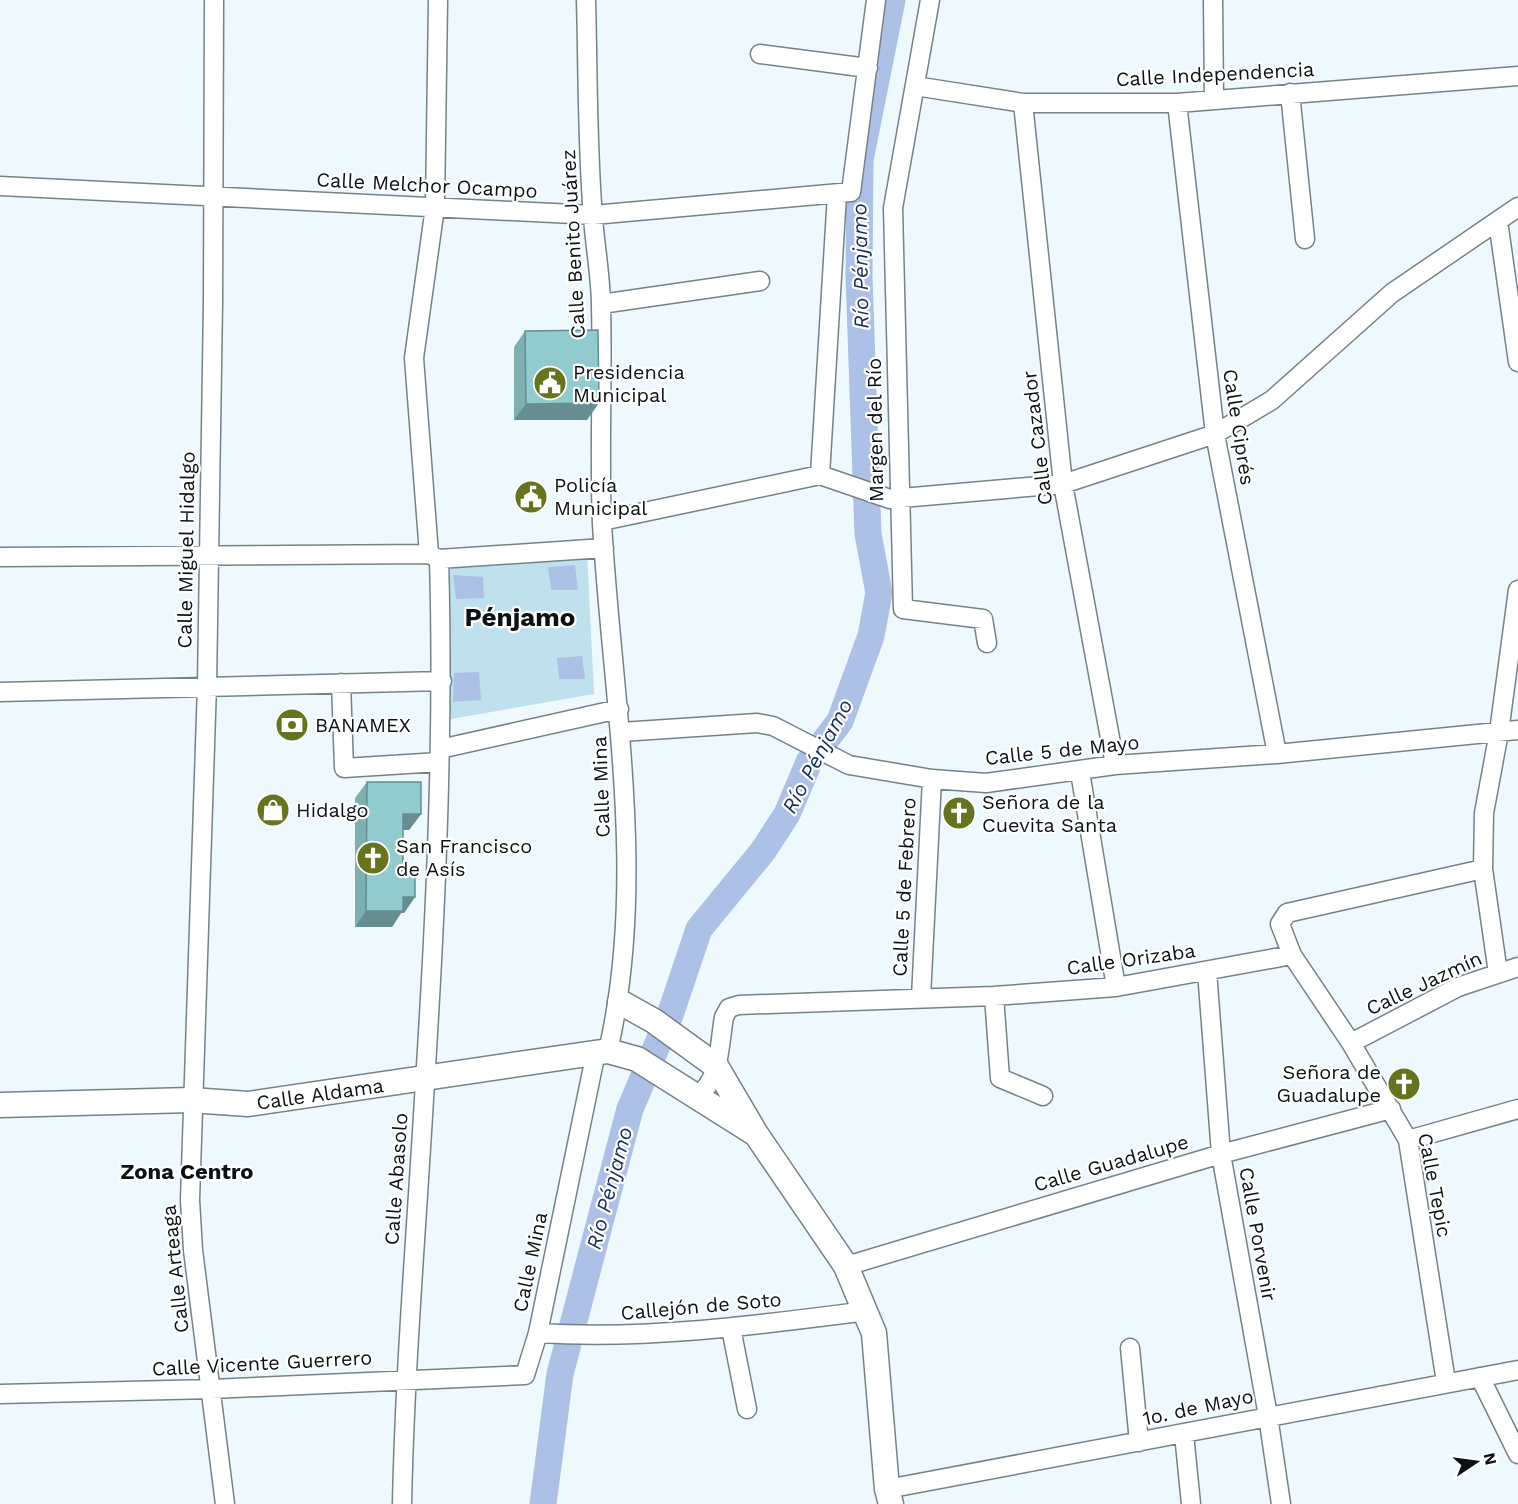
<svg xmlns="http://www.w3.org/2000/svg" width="1518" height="1504" viewBox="0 0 1518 1504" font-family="'Work Sans',sans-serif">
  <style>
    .green { fill: #bfe1ee }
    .water { fill: #adc0e6 }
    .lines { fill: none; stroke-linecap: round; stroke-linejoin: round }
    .river { stroke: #adc0e6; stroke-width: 27 }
    .street-casing { stroke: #758287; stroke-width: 21 }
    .secondary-casing { stroke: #758287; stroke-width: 27 }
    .street { stroke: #fff; stroke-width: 18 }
    .secondary { stroke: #fff; stroke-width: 24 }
    .wall { fill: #7eafb1 }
    .shaded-wall { fill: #668e90 }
    .building { fill: #92cbce; stroke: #668e90; stroke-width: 1.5 }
    .labels { text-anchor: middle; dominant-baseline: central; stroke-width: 4.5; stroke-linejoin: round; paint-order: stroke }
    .street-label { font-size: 20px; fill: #0c1113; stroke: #fff }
    .poi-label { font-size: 20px; fill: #0c1113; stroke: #fff; text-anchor: start }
    .water-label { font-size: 21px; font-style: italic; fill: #162c5a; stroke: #fff }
    .quarter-label { font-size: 22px; font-weight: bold; fill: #0c1113; stroke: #fff }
    .district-label { font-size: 26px; font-weight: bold; fill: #0c1113; stroke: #fff }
  </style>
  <rect width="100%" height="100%" fill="#eef9fe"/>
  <path class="green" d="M 587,551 L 594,694 L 445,720 L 441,564 Z"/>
  <path class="water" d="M 575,565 L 578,590 L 551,590 L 548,567 Z
    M 453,575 L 483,577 L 484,598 L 456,599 Z
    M 582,656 L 585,679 L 559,679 L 557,658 Z
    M 479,672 L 481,700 L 453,702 L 454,673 Z"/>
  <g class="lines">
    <path class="river" d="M 543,1504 L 560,1374 L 600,1222 L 630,1109 L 670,1015 L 699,929 L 763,851 L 787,814 L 809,762 L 840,721 L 871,636 L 879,593 L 868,534 L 859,276 L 860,160 L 892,0"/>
    <g class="street-casing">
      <path id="street" d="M 214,0 L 213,303 L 207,685 L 190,1200 L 193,1250 L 225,1504
        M 586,0 C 588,72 587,145 593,217 C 595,247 601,277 601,307 C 603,379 599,451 602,524 C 612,699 648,877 608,1051
        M 930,0 L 893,208 L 903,609 L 983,619 L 987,643
        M 1213,0 L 1214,100
        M 760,54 L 868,68
        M 915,86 L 1023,103 L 1177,103 L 1518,76
        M 1290,93 L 1305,239
        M 1023,103 L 1063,484 L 1115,765
        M 1177,103 L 1215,434 L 1277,754
        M 0,186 L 593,215 L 851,192 L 876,0
        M 1498,221 L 1518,362
        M 601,304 L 760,281
        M 820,475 L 837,194
        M 602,521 L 820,475 L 890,499 L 1063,484 L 1215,434 L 1272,400 L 1392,293 L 1518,207
        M 429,554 L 414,358 L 435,207 L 438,0
        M 0,557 L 429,554 L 439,559 L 604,548
        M 341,683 L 344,768 L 439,762
        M 0,692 L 442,681
        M 621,732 L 757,723 L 773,726 L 849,765 L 932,779 L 986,783 L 1115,765 L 1277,754 L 1518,730
        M 440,749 L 619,709
        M 1080,772 L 1116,987
        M 1207,971 L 1221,1154 L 1268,1416 L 1281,1504
        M 1498,973 L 1483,869 L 1484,813 L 1499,732 L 1518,590
        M 994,996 L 1000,1078 L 1043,1096
        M 921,997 L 932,779
        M 1351,1043 L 1458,987 L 1518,967
        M 696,1097 C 721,1080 719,1045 724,1017 L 729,1008 L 739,1005 L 994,996 L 1116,987 L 1292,955
        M 1408,1140 L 1518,1109
        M 846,1266 L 1221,1154 L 1391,1109
        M 731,1328 L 747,1409
        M 538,1333 C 648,1340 757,1325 867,1311
        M 1130,1348 L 1139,1442
        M 1480,1377 L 1518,1454
        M 1446,1382 L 1408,1140 L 1351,1043 L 1292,955 L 1280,924 L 1287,913 L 1483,869
        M 0,1394 L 212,1389 L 525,1375 L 538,1333 L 596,1052
        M 1184,1434 L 1191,1504
        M 887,1489 L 1518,1370
        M 402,1504 C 405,1363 417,1223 425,1082 C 436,908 444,733 439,559"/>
    </g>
    <g class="secondary-casing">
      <path id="secondary" d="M 620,1002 L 654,1021 L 716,1066 L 756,1134 L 846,1266 L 874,1333 L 887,1489 L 891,1504
        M 0,1105 L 191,1100 L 248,1104 L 608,1051 L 637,1059 L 756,1134"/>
    </g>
    <use href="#street" class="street"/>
    <use href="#secondary" class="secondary"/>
  </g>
  <path class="wall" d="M 525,331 L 587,420 L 514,420 L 514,347 Z
    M 367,782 L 421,814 L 409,830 L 403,830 L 403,870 L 415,897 L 404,913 L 401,913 L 392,927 L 355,927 L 355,798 Z"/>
  <path class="shaded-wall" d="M 599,403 L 587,420 L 514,420 L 526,404 Z
    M 403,814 L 421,814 L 409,830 L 392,830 Z
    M 403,897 L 415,897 L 404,913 L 401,913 L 392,927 L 355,927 L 366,911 Z"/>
  <path class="building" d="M 598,330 L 599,403 L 526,404 L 525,331 Z
    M 367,782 L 421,782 L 421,814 L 403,814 L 403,870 L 415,870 L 415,897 L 403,897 L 403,911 L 366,911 Z"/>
  <defs>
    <g id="civic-disc" transform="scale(1.725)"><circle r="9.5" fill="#67741f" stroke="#fff"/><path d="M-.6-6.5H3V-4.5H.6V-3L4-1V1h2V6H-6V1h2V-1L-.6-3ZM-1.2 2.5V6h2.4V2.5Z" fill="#fff"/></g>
    <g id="bank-disc" transform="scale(1.725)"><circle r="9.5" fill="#67741f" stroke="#fff"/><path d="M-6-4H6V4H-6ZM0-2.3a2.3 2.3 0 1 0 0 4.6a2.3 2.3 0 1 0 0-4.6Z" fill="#fff"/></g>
    <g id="shop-disc" transform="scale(1.725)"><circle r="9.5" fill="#67741f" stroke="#fff"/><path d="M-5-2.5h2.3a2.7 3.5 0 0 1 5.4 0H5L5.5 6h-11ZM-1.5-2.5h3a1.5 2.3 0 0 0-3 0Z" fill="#fff"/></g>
    <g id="church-disc" transform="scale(1.725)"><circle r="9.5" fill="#67741f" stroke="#fff"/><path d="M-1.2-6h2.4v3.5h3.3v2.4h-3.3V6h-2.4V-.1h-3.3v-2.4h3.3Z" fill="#fff"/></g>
  </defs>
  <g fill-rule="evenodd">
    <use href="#civic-disc" x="550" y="383"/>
    <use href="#civic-disc" x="531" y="497"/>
    <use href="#bank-disc" x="292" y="725"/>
    <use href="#shop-disc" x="273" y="810"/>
    <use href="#church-disc" x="959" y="813"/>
    <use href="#church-disc" x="373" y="858"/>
    <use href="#church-disc" x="1404" y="1084"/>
  </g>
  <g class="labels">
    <g class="street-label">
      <text transform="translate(1215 74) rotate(-3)">Calle Independencia</text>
      <text transform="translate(427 185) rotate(3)">Calle Melchor Ocampo</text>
      <text transform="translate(573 244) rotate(-93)">Calle Benito Juárez</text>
      <text transform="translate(1239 427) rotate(81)">Calle Ciprés</text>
      <text transform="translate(875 430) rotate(-91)">Margen del Río</text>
      <text transform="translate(1037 438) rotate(-97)">Calle Cazador</text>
      <text transform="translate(186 550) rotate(-89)">Calle Miguel Hidalgo</text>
      <text transform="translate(1062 750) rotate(-6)">Calle 5 de Mayo</text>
      <text transform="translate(601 787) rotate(-92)">Calle Mina</text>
      <text transform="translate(904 887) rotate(-87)">Calle 5 de Febrero</text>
      <text transform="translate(1131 959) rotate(-8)">Calle Orizaba</text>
      <text transform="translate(1424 983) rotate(-25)">Calle Jazmín</text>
      <text transform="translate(320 1094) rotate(-8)">Calle Aldama</text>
      <text transform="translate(1111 1163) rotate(-16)">Calle Guadalupe</text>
      <text transform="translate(396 1179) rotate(-86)">Calle Abasolo</text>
      <text transform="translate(1435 1185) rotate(79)">Calle Tepic</text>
      <text transform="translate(1258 1234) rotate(80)">Calle Porvenir</text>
      <text transform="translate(530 1262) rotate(-78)">Calle Mina</text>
      <text transform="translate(175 1269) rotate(-96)">Calle Arteaga</text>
      <text transform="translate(701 1306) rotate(-5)">Callejón de Soto</text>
      <text transform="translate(262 1363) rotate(-3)">Calle Vicente Guerrero</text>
      <text transform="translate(1198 1407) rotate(-12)">1o. de Mayo</text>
    </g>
    <g class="poi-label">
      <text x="573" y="372">Presidencia<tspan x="573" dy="23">Municipal</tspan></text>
      <text x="554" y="485">Policía<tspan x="554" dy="23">Municipal</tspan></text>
      <text x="315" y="725">BANAMEX</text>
      <text x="982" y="802">Señora de la<tspan x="982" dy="23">Cuevita Santa</tspan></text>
      <text x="296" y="810">Hidalgo</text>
      <text x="396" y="846">San Francisco<tspan x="396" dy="23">de Asís</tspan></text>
      <text x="1381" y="1072" text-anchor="end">Señora de<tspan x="1381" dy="23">Guadalupe</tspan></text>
    </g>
    <g class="water-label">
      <text transform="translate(860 266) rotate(-91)">Río Pénjamo</text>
      <text transform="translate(817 756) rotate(-62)">Río Pénjamo</text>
      <text transform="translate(609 1188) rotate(-75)">Río Pénjamo</text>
    </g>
    <g class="quarter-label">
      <text x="187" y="1171">Zona Centro</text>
    </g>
    <g class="district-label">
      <text x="520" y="617">Pénjamo</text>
    </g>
  </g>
  <g transform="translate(1476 1462) rotate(77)" stroke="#ffffff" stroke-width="4.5" paint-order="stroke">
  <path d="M0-4.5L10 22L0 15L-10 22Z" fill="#0c1113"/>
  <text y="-9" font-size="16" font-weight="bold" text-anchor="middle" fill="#0c1113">N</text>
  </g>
</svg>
